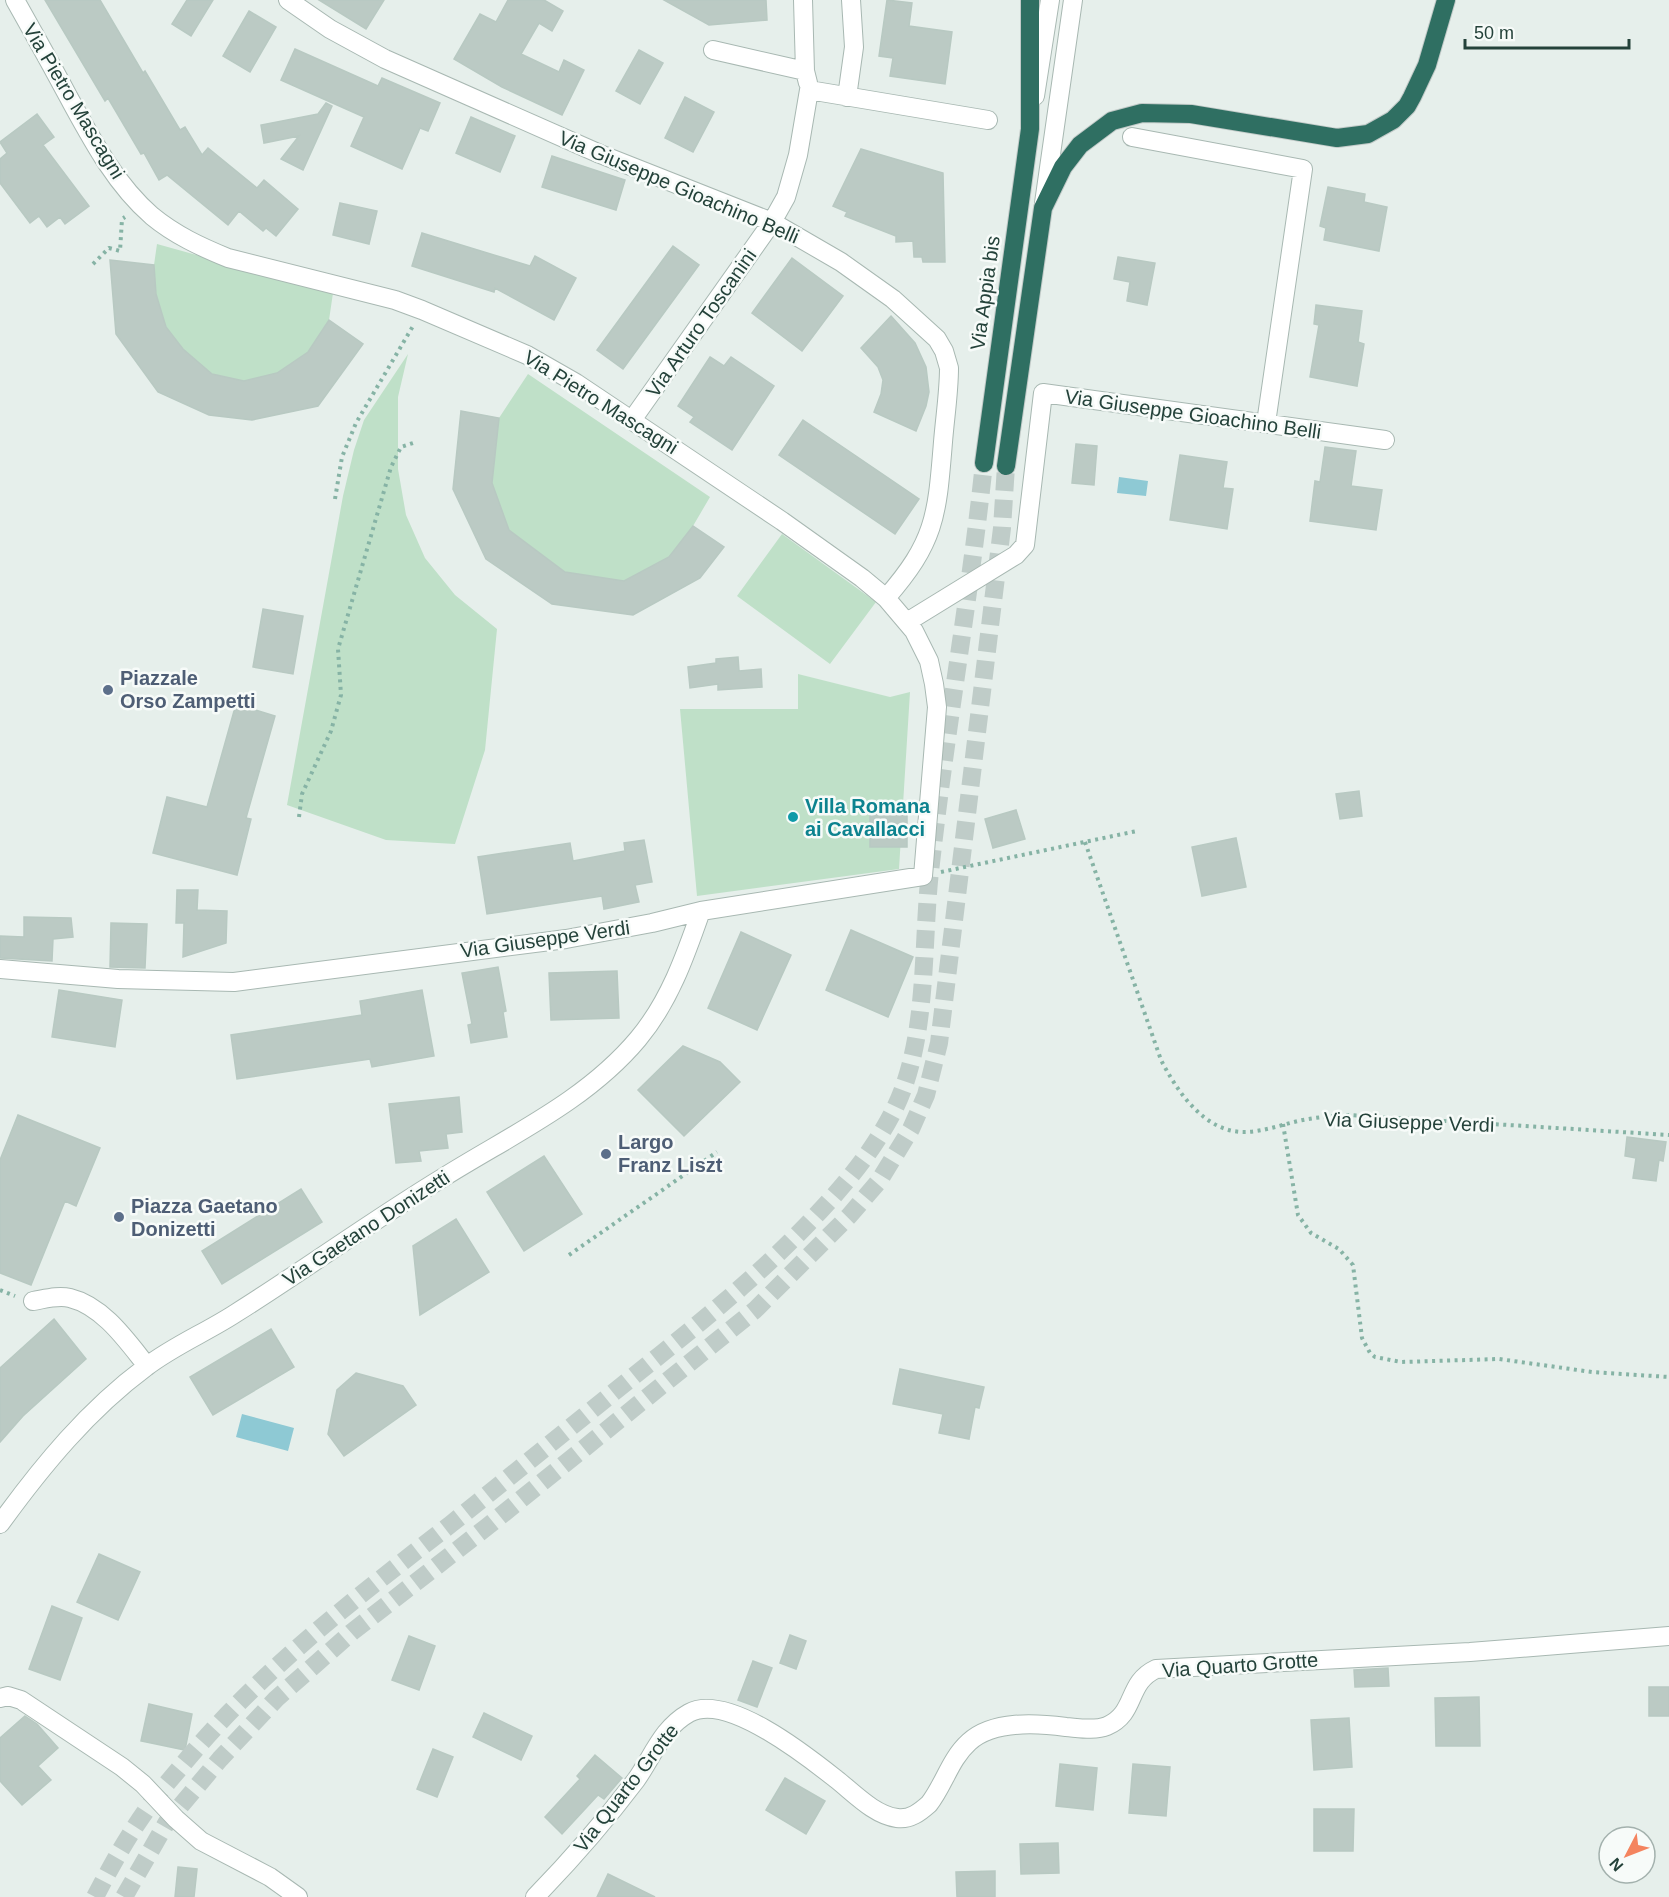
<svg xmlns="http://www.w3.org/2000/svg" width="1669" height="1897" viewBox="0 0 1669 1897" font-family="Helvetica,sans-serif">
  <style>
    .green { fill: #bfe0c8 }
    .water { fill: #8ec9d4 }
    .building { fill: #bbcac4; stroke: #b8c9c2; stroke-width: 1.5 }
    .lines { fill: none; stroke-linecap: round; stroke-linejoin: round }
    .highway-tunnel { stroke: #bfccc8; stroke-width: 18; stroke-dasharray: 18 9; stroke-linecap: butt }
    .minor-casing { stroke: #a8b8b2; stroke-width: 20 }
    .highway-casing { stroke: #c2cac8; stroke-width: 20 }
    .path { stroke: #86b3a5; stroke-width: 4; stroke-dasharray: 3 4.5; stroke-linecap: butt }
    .minor { stroke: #fff; stroke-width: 18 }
    .highway { stroke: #2f6f62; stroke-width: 18 }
    .service-dot { fill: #5c6f8a; stroke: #f7fbf9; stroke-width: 2 }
    .culture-dot { fill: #0f9aa8; stroke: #f7fbf9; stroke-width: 2 }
    .labels { text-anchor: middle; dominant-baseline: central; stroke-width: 5; stroke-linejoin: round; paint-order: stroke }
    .street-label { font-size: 20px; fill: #24423a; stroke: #f7fbf9 }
    .service-label { font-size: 20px; font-weight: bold; fill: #4e5e75; stroke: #f7fbf9; text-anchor: start }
    .culture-label { font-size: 20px; font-weight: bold; fill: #0d838f; stroke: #f7fbf9; text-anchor: start }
  </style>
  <rect width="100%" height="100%" fill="#e6efeb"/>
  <path class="green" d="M 157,244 L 333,293 L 329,320 L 308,352 L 277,373 L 244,381 L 212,374 L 183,349 L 166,327 L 156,294 L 154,265 Z
    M 408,354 L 398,397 L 398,469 L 406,515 L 425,558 L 455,595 L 497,629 L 485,750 L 455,844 L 386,840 L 287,805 L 343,496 L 354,450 L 364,420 Z
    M 528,374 L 710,497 L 693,526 L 669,557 L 624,581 L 565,572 L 509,530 L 492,483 L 499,418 Z
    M 782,534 L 876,602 L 830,664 L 737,596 Z
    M 798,674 L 890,697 L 910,692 L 899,869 L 697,896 L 680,709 L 798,709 Z"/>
  <path class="water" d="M 1119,477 L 1148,481 L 1146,496 L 1117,493 Z
    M 242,1414 L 294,1428 L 288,1451 L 236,1437 Z"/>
  <path class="building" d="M 45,0 L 100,0 L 143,73 L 145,71 L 180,130 L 185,127 L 202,155 L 208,148 L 257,188 L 264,180 L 298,209 L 276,236 L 266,228 L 263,231 L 239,211 L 228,225 L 167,175 L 159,180 L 144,153 L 141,154 L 108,98 L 105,101 Z
    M 187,0 L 213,0 L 191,36 L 172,24 Z
    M 319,0 L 384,0 L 366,29 Z
    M 508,0 L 544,0 L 563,11 L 552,31 L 539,23 L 521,54 L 559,72 L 564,60 L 584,70 L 562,115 L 502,87 L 454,59 L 480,14 L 496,22 Z
    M 664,0 L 766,0 L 767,20 L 709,25 Z
    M 887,0 L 912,3 L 909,26 L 952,32 L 945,84 L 890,76 L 893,58 L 879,56 Z
    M 249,11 L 276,27 L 250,72 L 223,56 Z
    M 295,49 L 378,86 L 382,78 L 440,103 L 428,131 L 420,128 L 402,169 L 351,146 L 364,117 L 281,80 Z
    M 639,50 L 663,63 L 640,104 L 616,91 Z
    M 685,97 L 714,112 L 693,152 L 665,138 Z
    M 326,103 L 332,106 L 303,170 L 281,159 L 299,136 L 264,143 L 261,125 L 318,114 Z
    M 37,114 L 54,137 L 43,145 L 89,206 L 65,224 L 60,217 L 47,227 L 39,216 L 30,223 L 0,183 L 0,159 L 7,153 L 0,142 Z
    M 471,117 L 515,136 L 500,172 L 456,153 Z
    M 861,149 L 943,173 L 945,262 L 923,262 L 922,257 L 914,257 L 913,241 L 896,242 L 896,236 L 845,216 L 847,212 L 833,206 Z
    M 552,156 L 625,180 L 616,210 L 542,187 Z
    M 1328,187 L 1365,194 L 1364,202 L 1387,207 L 1379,251 L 1324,240 L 1326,228 L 1320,226 Z
    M 340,203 L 377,211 L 369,244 L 333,235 Z
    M 422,233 L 530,266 L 535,256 L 576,278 L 554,320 L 495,288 L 494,292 L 412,266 Z
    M 673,246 L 699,265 L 623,369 L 597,350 Z
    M 1118,257 L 1155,263 L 1147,305 L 1127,301 L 1130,282 L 1114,279 Z
    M 792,258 L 843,296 L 802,351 L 752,313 Z
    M 110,260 L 154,265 L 156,294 L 166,327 L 183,349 L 212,374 L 244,381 L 277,373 L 308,352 L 329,320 L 363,344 L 318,406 L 252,420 L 209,415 L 158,392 L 116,334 Z
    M 1316,305 L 1362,311 L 1358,342 L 1364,344 L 1357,386 L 1310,377 L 1319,325 L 1314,324 Z
    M 891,316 L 915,343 L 926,367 L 929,392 L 926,406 L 916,431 L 874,412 L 881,394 L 883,380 L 878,367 L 861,348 Z
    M 710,357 L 724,366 L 731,357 L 774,386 L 732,450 L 690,422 L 694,417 L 678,406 Z
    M 461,411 L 499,418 L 492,483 L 509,530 L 565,572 L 624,581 L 669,557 L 693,526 L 724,547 L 700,578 L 633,615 L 552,604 L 486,559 L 453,489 Z
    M 803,420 L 919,499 L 895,534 L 779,455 Z
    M 1076,444 L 1097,446 L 1094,485 L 1072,483 Z
    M 1325,447 L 1356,451 L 1351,486 L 1382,490 L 1376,530 L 1310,521 L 1315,481 L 1320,482 Z
    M 1180,455 L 1227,462 L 1223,488 L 1233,489 L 1227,529 L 1170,520 Z
    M 263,609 L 303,616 L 293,674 L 253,667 Z
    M 738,657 L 739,671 L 761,669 L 762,687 L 718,690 L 718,684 L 690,688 L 688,667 L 716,663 L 716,659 Z
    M 236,704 L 275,716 L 246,818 L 251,819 L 237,875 L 153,853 L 167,797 L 207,807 Z
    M 1359,791 L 1362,816 L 1340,819 L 1336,794 Z
    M 870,807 L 907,807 L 907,847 L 870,847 Z
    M 1016,810 L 1025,839 L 993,848 L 985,819 Z
    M 1236,838 L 1246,887 L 1202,896 L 1192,847 Z
    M 644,840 L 652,882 L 635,885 L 639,902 L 604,909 L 602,896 L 487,914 L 478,857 L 570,843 L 573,861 L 625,851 L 624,843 Z
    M 177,890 L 198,890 L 197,910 L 227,911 L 226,943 L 183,957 L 184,923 L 176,923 Z
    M 24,917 L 71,918 L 73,937 L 53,939 L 52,961 L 0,958 L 0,936 L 24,937 Z
    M 111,923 L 147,924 L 145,968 L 110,967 Z
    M 851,930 L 913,957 L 888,1017 L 826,990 Z
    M 741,932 L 791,955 L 757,1030 L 708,1008 Z
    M 498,967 L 506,1011 L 503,1012 L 507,1037 L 471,1043 L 468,1025 L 472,1024 L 462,973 Z
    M 617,971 L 619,1018 L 551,1020 L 549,973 Z
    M 59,990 L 122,1000 L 115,1047 L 52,1037 Z
    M 422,990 L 434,1056 L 372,1067 L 370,1059 L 237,1079 L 231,1035 L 362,1015 L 360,1001 Z
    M 683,1046 L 720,1062 L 740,1082 L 684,1136 L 638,1090 Z
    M 459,1097 L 462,1132 L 446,1134 L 448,1148 L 419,1151 L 421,1161 L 396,1163 L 389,1104 Z
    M 18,1115 L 100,1148 L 76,1206 L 65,1201 L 31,1285 L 0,1273 L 0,1160 Z
    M 1627,1137 L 1666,1142 L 1663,1161 L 1659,1160 L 1656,1181 L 1633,1178 L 1636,1158 L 1625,1156 Z
    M 544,1156 L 582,1214 L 524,1251 L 487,1192 Z
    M 301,1189 L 322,1222 L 222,1284 L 202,1251 Z
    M 456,1219 L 489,1272 L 420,1315 L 413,1246 Z
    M 54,1319 L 86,1359 L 23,1416 L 0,1442 L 0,1368 Z
    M 271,1329 L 294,1367 L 213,1415 L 190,1377 Z
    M 900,1369 L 984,1387 L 979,1408 L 975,1407 L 969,1439 L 939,1433 L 943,1414 L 893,1404 Z
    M 356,1373 L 403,1386 L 416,1405 L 344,1456 L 328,1434 L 337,1390 Z
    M 99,1554 L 140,1572 L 118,1620 L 77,1602 Z
    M 52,1606 L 82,1618 L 60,1680 L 29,1669 Z
    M 790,1635 L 806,1641 L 796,1669 L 780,1663 Z
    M 409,1636 L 435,1646 L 419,1690 L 392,1680 Z
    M 753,1661 L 772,1668 L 757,1707 L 738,1700 Z
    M 1388,1668 L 1389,1686 L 1355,1687 L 1354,1670 Z
    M 1649,1687 L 1669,1687 L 1669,1716 L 1649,1716 Z
    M 1479,1697 L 1480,1746 L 1436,1746 L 1435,1698 Z
    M 149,1704 L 192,1714 L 185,1750 L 141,1741 Z
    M 484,1713 L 532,1736 L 521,1760 L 473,1737 Z
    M 25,1716 L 37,1724 L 58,1748 L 38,1766 L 51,1780 L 22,1805 L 0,1781 L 0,1738 Z
    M 1349,1718 L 1352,1767 L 1314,1770 L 1311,1720 Z
    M 433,1749 L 453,1757 L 437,1797 L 417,1789 Z
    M 595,1755 L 622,1778 L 604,1799 L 598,1795 L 562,1834 L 545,1817 L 580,1779 L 577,1776 Z
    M 1060,1764 L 1097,1768 L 1093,1810 L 1056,1806 Z
    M 1133,1764 L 1170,1767 L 1166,1816 L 1129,1813 Z
    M 785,1778 L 825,1801 L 806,1834 L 766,1810 Z
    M 1314,1809 L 1354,1809 L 1353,1851 L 1314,1851 Z
    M 1058,1843 L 1059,1873 L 1021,1874 L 1020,1844 Z
    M 178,1867 L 197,1869 L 194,1897 L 175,1897 Z
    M 995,1871 L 995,1897 L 957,1897 L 956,1872 Z
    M 608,1874 L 655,1897 L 597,1897 Z"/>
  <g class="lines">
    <path class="highway-tunnel" d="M 95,1897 C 110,1868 126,1839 145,1812 C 156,1795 171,1779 184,1763 C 261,1670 356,1598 451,1524 C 521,1468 590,1411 660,1355 C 717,1309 770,1265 820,1211 C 849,1180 875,1148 894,1110 C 930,1037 921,942 931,863 C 946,729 970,597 984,463
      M 124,1897 L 167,1822 L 220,1759 L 276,1699 L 352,1632 L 488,1526 L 755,1310 L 849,1216 L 879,1181 L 911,1129 L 926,1095 L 939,1043 L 1002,528 L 1006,466"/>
    <g class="minor-casing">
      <path id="minor" d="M 288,0 L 330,29 L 385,59 L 600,154 L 772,222 L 841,262 L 893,299 L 937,339 L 944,351 L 949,368 C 949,392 945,417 943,442 C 937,515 936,541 886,598
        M 803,0 L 805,71 L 808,83
        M 713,50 L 805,71
        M 1035,96 L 1050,0
        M 847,97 L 854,47 L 851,0
        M 1132,137 L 1303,169 L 1266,423
        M 1044,203 L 1073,0
        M 632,420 L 772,222 L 786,197 L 798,155 L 809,90 L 988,120
        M 907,622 L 1016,555 L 1025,545 L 1043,393 L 1385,440
        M 0,969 L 118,979 L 234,982 L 566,939 L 652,923 L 701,911 L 923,876 L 937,707 L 934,684 L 929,661 L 914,631 L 886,598 L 862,578 L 782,521 L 576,383 L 527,355 L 422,310 L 395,300 L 228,258 C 201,247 175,235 152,216 C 115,184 91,138 68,96 C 51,64 33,32 15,0
        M 33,1301 C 45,1299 58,1295 70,1298 C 103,1306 127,1341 147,1366
        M 0,1524 C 42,1466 88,1410 146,1367 C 173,1346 207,1332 236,1313 C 306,1269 373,1220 444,1177 C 511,1135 586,1101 638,1039 C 669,1002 685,957 701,911
        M 0,1698 L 8,1696 L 21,1700 L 122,1767 L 143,1784 L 176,1819 L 201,1841 L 270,1877 L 298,1897
        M 535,1897 C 571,1860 605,1821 636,1780 C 653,1756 662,1728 689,1713 C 727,1692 807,1756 836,1779 C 854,1793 874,1815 897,1818 C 910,1820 920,1812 929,1804 C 944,1785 950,1759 969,1742 C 993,1720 1036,1723 1066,1727 C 1079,1728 1095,1731 1107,1726 C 1137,1713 1126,1683 1156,1669 L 1470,1652 L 1669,1636"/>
    </g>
    <g class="highway-casing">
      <path id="highway" d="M 984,463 L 1030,129 L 1030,0
        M 1006,466 L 1043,208 L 1063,167 L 1080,145 L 1112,121 L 1142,113 L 1191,114 L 1337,138 L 1368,134 L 1393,120 L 1407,106 L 1412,97 L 1427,65 L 1446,0"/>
    </g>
    <path class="path" d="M 93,264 L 109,248 L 120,251 L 122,219 L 125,217
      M 335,499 L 342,457 L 356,423 L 413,326
      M 299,817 L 302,794 L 331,731 L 341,695 L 338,649 L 391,467 L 401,447 L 413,443
      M 1085,842 L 1161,1060 C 1177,1091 1204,1132 1244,1132 C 1263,1132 1283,1124 1303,1120 C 1318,1117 1333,1116 1348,1115 L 1669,1135
      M 941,872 L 1137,831
      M 1283,1124 L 1298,1215 L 1311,1233 L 1339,1249 L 1353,1265 L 1362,1338 L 1370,1353 L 1375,1357 L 1401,1362 L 1499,1359 L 1592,1372 L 1669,1377
      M 569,1255 L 717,1152
      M 0,1290 L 15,1296"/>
    <use href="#minor" class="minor"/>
    <use href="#highway" class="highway"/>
  </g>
  <g class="service-dot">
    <circle cx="108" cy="690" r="6"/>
    <circle cx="606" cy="1154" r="6"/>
    <circle cx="119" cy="1217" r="6"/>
  </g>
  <circle class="culture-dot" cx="793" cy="817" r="6"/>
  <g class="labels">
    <g class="street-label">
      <text transform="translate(74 101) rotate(59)">Via Pietro Mascagni</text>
      <text transform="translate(679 187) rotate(23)">Via Giuseppe Gioachino Belli</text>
      <text transform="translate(985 293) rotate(-82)">Via Appia bis</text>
      <text transform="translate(701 323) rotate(-55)">Via Arturo Toscanini</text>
      <text transform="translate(601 402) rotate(32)">Via Pietro Mascagni</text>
      <text transform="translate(1193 414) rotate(8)">Via Giuseppe Gioachino Belli</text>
      <text transform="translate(545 939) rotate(-8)">Via Giuseppe Verdi</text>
      <text transform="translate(1409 1122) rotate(2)">Via Giuseppe Verdi</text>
      <text transform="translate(366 1228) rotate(-33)">Via Gaetano Donizetti</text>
      <text transform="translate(1240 1665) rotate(-4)">Via Quarto Grotte</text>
      <text transform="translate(626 1788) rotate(-52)">Via Quarto Grotte</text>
    </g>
    <g class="service-label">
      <text x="120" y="678">Piazzale<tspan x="120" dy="23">Orso Zampetti</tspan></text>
      <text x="618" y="1142">Largo<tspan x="618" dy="23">Franz Liszt</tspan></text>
      <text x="131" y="1206">Piazza Gaetano<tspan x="131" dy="23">Donizetti</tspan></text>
    </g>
    <g class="culture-label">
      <text x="805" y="806">Villa Romana<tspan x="805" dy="23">ai Cavallacci</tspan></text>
    </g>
  </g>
  <g transform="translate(1627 1855) rotate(228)"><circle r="28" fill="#f7fbf9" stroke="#a3b1ad" stroke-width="1.5"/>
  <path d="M0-4.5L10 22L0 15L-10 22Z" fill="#f4845f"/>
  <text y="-9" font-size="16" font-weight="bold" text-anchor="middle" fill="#24423a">N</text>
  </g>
  <path d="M1465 39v9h164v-9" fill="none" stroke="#24423a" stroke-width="3"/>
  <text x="1474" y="39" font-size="18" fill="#24423a" stroke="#f7fbf9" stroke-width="4.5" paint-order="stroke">50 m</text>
</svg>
